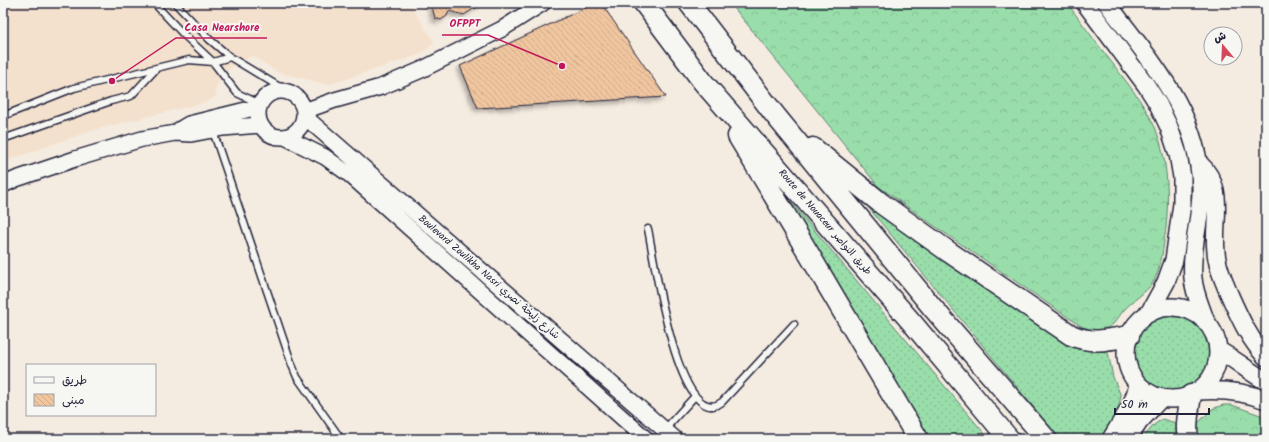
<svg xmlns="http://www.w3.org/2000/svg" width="1269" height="442" viewBox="0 0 1269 442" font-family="Kalam,'Playpen Sans Arabic',sans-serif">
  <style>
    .built { fill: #f4e1cd }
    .grass { fill: url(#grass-dots); stroke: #5e8072 }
    .forest { fill: url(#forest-crowns); stroke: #5e8072 }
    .building { fill: url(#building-back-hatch); stroke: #22223b; filter: url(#shadow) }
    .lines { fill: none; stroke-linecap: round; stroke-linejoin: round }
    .service-casing { stroke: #22223b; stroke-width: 9 }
    .tertiary-casing { stroke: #22223b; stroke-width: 18 }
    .secondary-casing { stroke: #22223b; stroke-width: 20 }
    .trunk-casing { stroke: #22223b; stroke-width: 23 }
    .service { stroke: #f6f6f2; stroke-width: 6 }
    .tertiary { stroke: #f6f6f2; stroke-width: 15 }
    .secondary { stroke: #f6f6f2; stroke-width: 17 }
    .trunk { stroke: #f6f6f2; stroke-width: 20 }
    .labels { text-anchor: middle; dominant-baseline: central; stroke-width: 4; stroke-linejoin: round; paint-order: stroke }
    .street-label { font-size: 10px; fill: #22223b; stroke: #f6f6f2 }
    .leader { fill: none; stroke: #c2185b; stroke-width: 1.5 }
    .callout-dot { fill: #c2185b; stroke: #f6f6f2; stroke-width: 1.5 }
    .callout-label { font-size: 11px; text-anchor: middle; font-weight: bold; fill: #c2185b; stroke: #f6f6f2; stroke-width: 4; stroke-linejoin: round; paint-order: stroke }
  </style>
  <defs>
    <pattern id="grass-dots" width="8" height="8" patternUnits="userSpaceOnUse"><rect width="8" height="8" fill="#99deaa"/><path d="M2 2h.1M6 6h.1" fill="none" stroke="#84be93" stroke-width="1.8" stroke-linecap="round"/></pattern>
    <pattern id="forest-crowns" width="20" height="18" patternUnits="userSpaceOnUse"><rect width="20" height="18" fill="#99deaa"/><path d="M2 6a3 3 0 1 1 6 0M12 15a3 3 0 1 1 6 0" fill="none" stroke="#84be93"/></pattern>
    <pattern id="building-back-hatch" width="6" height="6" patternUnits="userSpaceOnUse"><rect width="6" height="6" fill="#f0c69f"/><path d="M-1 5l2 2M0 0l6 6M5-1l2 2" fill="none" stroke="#ceaa8a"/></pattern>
    <filter id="shadow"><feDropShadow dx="-3.5" dy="3.5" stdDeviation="2" flood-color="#0004"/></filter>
  </defs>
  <rect width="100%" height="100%" fill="#f5ece1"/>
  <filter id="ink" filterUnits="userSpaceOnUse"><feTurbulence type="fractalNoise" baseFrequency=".025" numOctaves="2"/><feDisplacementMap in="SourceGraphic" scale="8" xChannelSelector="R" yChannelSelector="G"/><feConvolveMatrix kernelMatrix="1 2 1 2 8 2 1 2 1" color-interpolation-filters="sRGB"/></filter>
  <g filter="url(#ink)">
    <path class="built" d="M 3,3 L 409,3 L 435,43 L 419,55 L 328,85 L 277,72 L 253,56 L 231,67 L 216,86 L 216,96 L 207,102 L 94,130 L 3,162 Z"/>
    <path class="grass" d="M 779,188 L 989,439 L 929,439 Z
      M 863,201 L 1077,347 L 1089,350 L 1108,352 L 1113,377 L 1121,396 L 1117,414 L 1103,439 L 1060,439 Z
      M1135 353a37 37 0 1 1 74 0a37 37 0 1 1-74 0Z
      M 1162,419 L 1176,423 L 1176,439 L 1142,439 L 1154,425 Z"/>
    <path class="forest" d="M 730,3 L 1067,3 C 1082,23 1097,44 1113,64 C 1130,87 1150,110 1159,138 C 1168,167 1169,199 1166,228 C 1163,246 1162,269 1152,284 C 1145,293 1135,299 1127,307 C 1121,312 1118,320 1112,325 C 1101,333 1091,332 1081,326 L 933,225 L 878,186 Z
      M 1223,405 L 1232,405 L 1266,417 L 1266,439 L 1197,439 L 1198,423 L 1212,409 Z"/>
    <path class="building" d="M 431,3 L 483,3 L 464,15 L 449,11 L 447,16 L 441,20 L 435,18 Z
      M 596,3 L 601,3 L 666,97 L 478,108 L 460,66 Z"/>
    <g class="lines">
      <g class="service-casing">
        <path id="service" d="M 154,3 L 183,34 L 213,62 L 237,93 L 258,103
          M 175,3 L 209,39 L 230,57 L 288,92
          M 3,116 L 74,88 L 189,60 L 213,62 L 230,57
          M 213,131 L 292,365 L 297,377 L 341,439
          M 3,139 L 111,101 L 131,96 L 156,69
          M 648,229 C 653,252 678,435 722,402 L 794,324
          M 665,429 L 695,396"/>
      </g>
      <g class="tertiary-casing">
        <path id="tertiary" d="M258 114a23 23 0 1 1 46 0a23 23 0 1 1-46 0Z
          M 304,111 L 335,100 L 381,87 L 421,70 L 502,29 L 543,3
          M 304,116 L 675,439
          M 179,130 L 189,124 L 258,107
          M 285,137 L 325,157 L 350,175 L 646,439
          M 3,185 L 16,179 L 75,159 L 142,139 L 175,133 L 191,134 L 223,128 L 260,125"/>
      </g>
      <g class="secondary-casing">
        <path id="secondary" d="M 1085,3 L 1146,85 L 1158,104 L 1169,127 L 1178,154 L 1182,177 L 1182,204 L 1174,260 L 1166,282 L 1149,313
          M 1107,3 C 1150,61 1198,110 1201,187 C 1202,216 1190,249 1193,278 C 1194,293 1201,307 1206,322
          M 1199,163 C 1229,191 1210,224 1217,259 C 1219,272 1225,284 1230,296 C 1240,318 1249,339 1266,357
          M1126 353a46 46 0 1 1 92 0a46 46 0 1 1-92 0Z
          M 1218,350 C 1235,359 1249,372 1266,381
          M 1197,391 C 1222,389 1243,391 1266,400
          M 1111,439 L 1131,406 L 1138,386
          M 1128,439 L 1139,422 L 1161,398"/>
      </g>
      <g class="trunk-casing">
        <path id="trunk" d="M 644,3 L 703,82 L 914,325 L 1009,439
          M 689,3 L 775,115 L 932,307 L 1046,439
          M 738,136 L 806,249 L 918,439
          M 813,148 L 882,204 L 949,252 L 1071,335 C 1091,344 1108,340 1129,336
          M 1188,439 C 1185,424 1189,410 1191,395"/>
      </g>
      <use href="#service" class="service"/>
      <use href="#tertiary" class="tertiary"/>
      <use href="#secondary" class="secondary"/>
      <use href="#trunk" class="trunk"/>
    </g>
  </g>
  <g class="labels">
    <g class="street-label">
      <text transform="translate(825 222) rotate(49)">Route de Nouaceur طريق النواصر</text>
      <text transform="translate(489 277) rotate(41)">Boulevard Zoulikha Nasri شارع زليخة نصري</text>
    </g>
  </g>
  <path class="leader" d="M562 66L488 35H442M112 81L176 38H267"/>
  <g class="callout-dot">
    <circle cx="562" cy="66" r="4"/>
    <circle cx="112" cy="81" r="4"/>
  </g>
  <g class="callout-label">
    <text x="465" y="27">OFPPT</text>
    <text x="222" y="31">Casa Nearshore</text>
  </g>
  <rect width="1269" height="442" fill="none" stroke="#f6f6f2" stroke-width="16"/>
  <rect x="8" y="8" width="1253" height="426" fill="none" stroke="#22223b" stroke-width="1.5" filter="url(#ink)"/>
  <rect x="26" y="364" width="130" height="52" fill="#f6f6f2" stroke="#a1a1a9"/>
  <rect x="34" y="377" width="20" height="6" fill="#f6f6f2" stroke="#a1a1a9"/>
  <text x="62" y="384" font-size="12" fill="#22223b">طريق</text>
  <rect x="34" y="394" width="20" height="12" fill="url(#building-back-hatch)" stroke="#a1a1a9"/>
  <text x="62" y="404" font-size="12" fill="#22223b">مبنى</text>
  <g transform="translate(1223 46) rotate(341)"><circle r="19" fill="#f6f6f2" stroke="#a1a1a9"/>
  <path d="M0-3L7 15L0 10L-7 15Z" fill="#d1495b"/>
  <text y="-6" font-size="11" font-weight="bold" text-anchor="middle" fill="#22223b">ش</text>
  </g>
  <path d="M1115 408v6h94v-6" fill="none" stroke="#22223b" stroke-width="2"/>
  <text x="1121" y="408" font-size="12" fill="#22223b" stroke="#f6f6f2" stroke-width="3" paint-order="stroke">50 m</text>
</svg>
